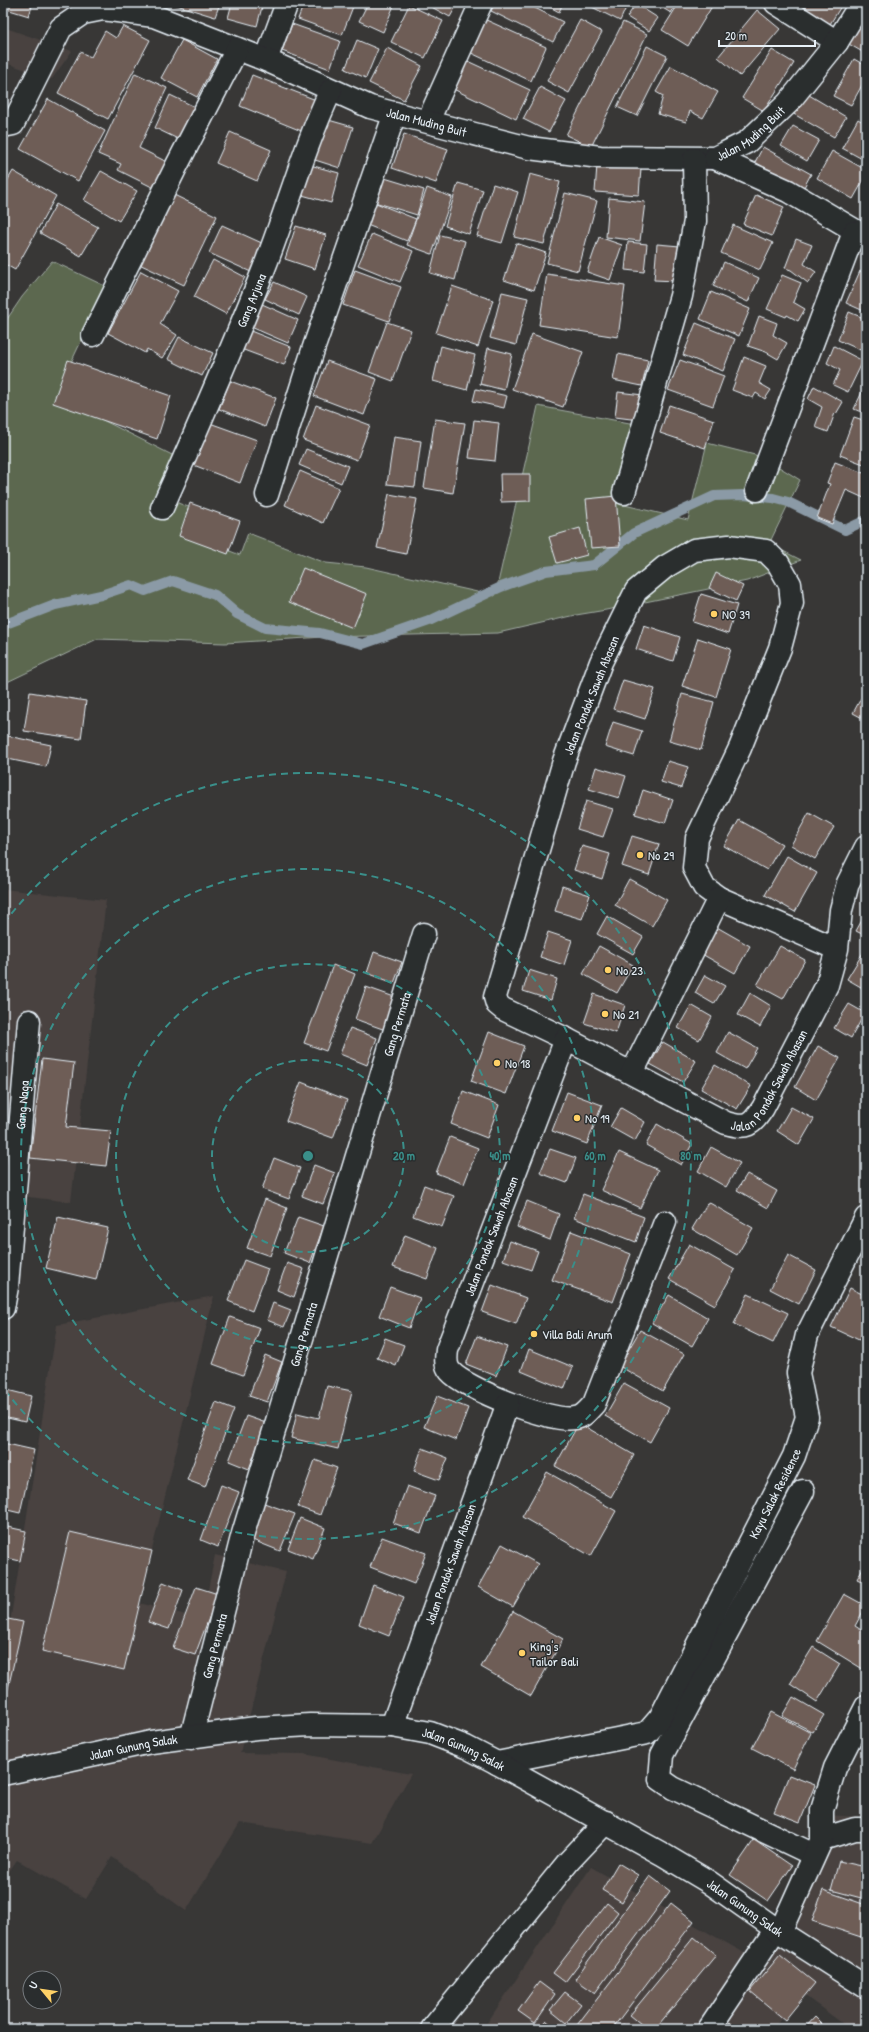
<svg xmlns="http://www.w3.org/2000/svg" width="869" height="2032" viewBox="0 0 869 2032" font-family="'Patrick Hand',sans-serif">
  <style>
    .built { fill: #484240 }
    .green { fill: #5b6850; stroke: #a2aca4 }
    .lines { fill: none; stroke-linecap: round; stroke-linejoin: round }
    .stream { stroke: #8b9aa6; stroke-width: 10 }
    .building { fill: #6e5d57; stroke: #e8f1f8 }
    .street-casing { stroke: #e8f1f8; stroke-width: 25 }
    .secondary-casing { stroke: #e8f1f8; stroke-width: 25 }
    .street { stroke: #2a2d2e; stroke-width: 22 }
    .secondary { stroke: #2a2d2e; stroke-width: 22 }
    .ring { fill: none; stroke: #3a8f8a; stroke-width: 2; stroke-dasharray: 7 5 }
    .poi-dot { fill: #ffd166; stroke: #2a2d2e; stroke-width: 1.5 }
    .labels { text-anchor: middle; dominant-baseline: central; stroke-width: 3; stroke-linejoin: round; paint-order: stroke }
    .street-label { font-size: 13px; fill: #e8f1f8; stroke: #2a2d2e }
    .poi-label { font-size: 13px; fill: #e8f1f8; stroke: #2a2d2e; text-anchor: start }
    .centre { fill: #3a8f8a; stroke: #2a2d2e; stroke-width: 2 }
    .ring-label { font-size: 12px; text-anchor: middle; font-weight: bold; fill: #3a8f8a; stroke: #2a2d2e; stroke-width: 3; stroke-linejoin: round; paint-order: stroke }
  </style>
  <rect width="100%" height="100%" fill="#383736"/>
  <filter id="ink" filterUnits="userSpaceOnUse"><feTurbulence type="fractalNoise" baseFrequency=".025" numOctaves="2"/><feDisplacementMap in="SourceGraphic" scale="8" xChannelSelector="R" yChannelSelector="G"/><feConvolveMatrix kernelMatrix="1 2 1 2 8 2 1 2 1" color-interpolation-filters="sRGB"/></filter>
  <g filter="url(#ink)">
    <path class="built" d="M 3,27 L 72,51 L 52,79 L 3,62 Z
      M 3,889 L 106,900 L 71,1202 L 3,1194 Z
      M 214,1296 L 139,1603 L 202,1619 L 215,1555 L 286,1572 L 240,1753 L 304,1754 L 411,1774 L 372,1843 L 240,1823 L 186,1911 L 112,1857 L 86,1899 L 17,1860 L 3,1880 L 3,1667 L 57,1325 Z
      M 824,1815 L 866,1817 L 866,2029 L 850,2029 L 801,1993 L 773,2029 L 483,2029 L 591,1867 L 757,1960 Z"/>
    <path class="green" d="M 52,261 L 107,287 L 55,396 L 180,459 L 165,498 L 209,515 L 199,539 L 240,555 L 248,533 L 326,563 L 366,567 L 495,596 L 538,406 L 635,424 L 616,503 L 688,520 L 707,443 L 763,457 L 800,480 L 769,544 L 801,560 L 747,581 L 606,610 L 576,615 L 498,633 L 324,637 L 225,643 L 97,639 L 3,684 L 3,325 L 22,297 Z"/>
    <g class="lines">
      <path class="stream" d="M 3,625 L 55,605 L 101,595 L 131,585 L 145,591 L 173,581 L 215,595 L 237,614 L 265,628 L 320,633 L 363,644 L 429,621 L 501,587 L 546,571 L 594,565 L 634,533 L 714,496 L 743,495 L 773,498 L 788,502 L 845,530 L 866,520"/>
    </g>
    <path class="building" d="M 3,3 L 33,3 L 29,16 L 3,8 Z
      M 170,3 L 220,3 L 215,17 Z
      M 232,3 L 263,3 L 257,26 L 228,18 Z
      M 304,3 L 354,4 L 342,35 L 298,19 Z
      M 368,3 L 395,3 L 383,32 L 359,21 Z
      M 424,3 L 458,3 L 450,17 Z
      M 495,3 L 525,3 L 563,22 L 553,42 L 491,11 Z
      M 543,3 L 563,3 L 559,12 Z
      M 592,3 L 628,3 L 620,21 L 590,6 Z
      M 654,3 L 677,3 L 671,13 Z
      M 679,3 L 714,3 L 688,46 L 662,30 Z
      M 791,3 L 843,3 L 827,29 Z
      M 636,4 L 658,18 L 649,31 L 627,17 Z
      M 409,5 L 443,21 L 425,58 L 391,42 Z
      M 757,10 L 780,29 L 740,76 L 718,57 Z
      M 866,13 L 866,54 L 847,43 Z
      M 484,19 L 546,47 L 531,81 L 469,52 Z
      M 580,20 L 602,32 L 569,93 L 547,81 Z
      M 623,22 L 647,34 L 591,147 L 566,135 Z
      M 292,24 L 340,41 L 330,69 L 282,51 Z
      M 123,26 L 150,40 L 108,119 L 58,93 L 80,52 L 91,57 L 105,31 L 116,38 Z
      M 182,40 L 217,59 L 197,97 L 161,78 Z
      M 357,40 L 378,49 L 366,78 L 345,69 Z
      M 647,46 L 667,56 L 637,116 L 617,107 Z
      M 387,48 L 422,66 L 404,100 L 369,83 Z
      M 772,50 L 794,63 L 764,111 L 742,98 Z
      M 463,59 L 530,90 L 516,119 L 449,87 Z
      M 854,59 L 866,66 L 866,78 L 851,105 L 833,96 Z
      M 671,66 L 718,92 L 703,118 L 690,111 L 686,122 L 658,114 L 663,96 L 656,92 Z
      M 135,73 L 167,88 L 139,148 L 169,163 L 156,189 L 118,170 L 121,164 L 98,154 Z
      M 252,75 L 316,100 L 304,132 L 240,106 Z
      M 540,87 L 566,101 L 549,132 L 523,119 Z
      M 804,92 L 846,117 L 834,137 L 792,113 Z
      M 170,95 L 195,107 L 180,140 L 155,128 Z
      M 48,99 L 105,131 L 78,181 L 20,149 Z
      M 325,119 L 353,127 L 340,168 L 312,159 Z
      M 858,119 L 866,124 L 866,161 L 842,148 Z
      M 793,126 L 819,140 L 807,161 L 781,146 Z
      M 230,132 L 271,150 L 257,181 L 216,163 Z
      M 404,134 L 448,149 L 436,183 L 392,168 Z
      M 763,147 L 811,174 L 803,189 L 755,162 Z
      M 832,151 L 866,170 L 866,176 L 853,199 L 817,178 Z
      M 310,165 L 339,173 L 331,203 L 302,195 Z
      M 597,165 L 641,168 L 639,195 L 595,192 Z
      M 13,171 L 56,196 L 15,270 L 3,263 L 3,188 Z
      M 101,171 L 137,191 L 119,221 L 84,200 Z
      M 530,174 L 560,182 L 544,244 L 514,237 Z
      M 378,176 L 424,190 L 417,215 L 371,201 Z
      M 458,183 L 483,190 L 469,234 L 445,226 Z
      M 493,184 L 518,192 L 502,243 L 477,236 Z
      M 427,188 L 452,197 L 432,254 L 407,245 Z
      M 170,193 L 217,216 L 184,285 L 137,263 Z
      M 565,193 L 597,201 L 578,271 L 547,263 Z
      M 756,195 L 784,207 L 772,236 L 743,224 Z
      M 609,198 L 645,202 L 640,241 L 606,237 Z
      M 371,201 L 416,219 L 407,241 L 362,223 Z
      M 56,204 L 98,227 L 81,256 L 40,233 Z
      M 222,225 L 264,244 L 251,272 L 209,253 Z
      M 733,225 L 773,243 L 760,270 L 721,253 Z
      M 296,226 L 326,235 L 315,269 L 285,259 Z
      M 372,234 L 413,251 L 400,282 L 358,265 Z
      M 440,235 L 465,241 L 455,280 L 430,273 Z
      M 599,237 L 622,245 L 610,280 L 587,272 Z
      M 796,239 L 812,245 L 804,264 L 816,272 L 808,283 L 791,270 L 785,268 Z
      M 628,242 L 647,244 L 644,272 L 625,270 Z
      M 516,243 L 546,253 L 534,290 L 504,280 Z
      M 657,244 L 680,246 L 676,281 L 654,280 Z
      M 213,260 L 245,277 L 226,314 L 194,297 Z
      M 724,262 L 759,278 L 748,302 L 713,286 Z
      M 355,270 L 401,287 L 389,321 L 343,305 Z
      M 141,271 L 178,291 L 160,324 L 177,335 L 162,358 L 147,349 L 145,353 L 108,333 Z
      M 860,271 L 866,273 L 866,312 L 846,303 Z
      M 547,274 L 625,286 L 618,337 L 539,325 Z
      M 782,275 L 801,283 L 793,302 L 805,309 L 798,321 L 787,315 L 786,317 L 767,309 Z
      M 274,282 L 307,297 L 299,315 L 265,299 Z
      M 452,286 L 493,300 L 478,347 L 436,333 Z
      M 502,292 L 528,298 L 516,345 L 490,338 Z
      M 711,292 L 750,309 L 739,336 L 700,319 Z
      M 262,304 L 298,320 L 288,343 L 251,327 Z
      M 849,312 L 866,319 L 865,352 L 838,340 Z
      M 759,316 L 777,323 L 773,335 L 787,343 L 778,359 L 766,352 L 748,346 Z
      M 387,322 L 411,330 L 393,381 L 369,372 Z
      M 696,323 L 735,339 L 723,371 L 683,355 Z
      M 248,330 L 291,347 L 284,365 L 241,349 Z
      M 532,334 L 583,352 L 563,407 L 512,389 Z
      M 179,337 L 213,353 L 202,376 L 168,359 Z
      M 441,346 L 475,355 L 467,390 L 433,381 Z
      M 834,346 L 863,361 L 848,392 L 833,385 L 840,370 L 827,363 Z
      M 488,348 L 512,354 L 504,390 L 480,384 Z
      M 618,354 L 648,360 L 642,386 L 613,380 Z
      M 744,357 L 766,366 L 759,383 L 771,390 L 765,399 L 756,393 L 753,398 L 732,390 Z
      M 68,360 L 171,396 L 157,439 L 53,403 Z
      M 680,360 L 724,376 L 713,406 L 668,390 Z
      M 327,361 L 377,379 L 364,415 L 314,396 Z
      M 230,381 L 276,398 L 265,427 L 219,409 Z
      M 814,386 L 843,402 L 836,414 L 835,413 L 828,432 L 815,427 L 822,407 L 808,399 Z
      M 864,388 L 866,389 L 866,414 L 854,409 Z
      M 476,389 L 507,396 L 504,408 L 473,401 Z
      M 618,392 L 643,395 L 639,420 L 615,417 Z
      M 316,405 L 370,425 L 357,460 L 303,440 Z
      M 669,405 L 714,420 L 705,448 L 660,433 Z
      M 854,417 L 866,421 L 866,465 L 840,455 Z
      M 435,419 L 465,423 L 453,493 L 424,488 Z
      M 474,420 L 499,423 L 495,461 L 469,458 Z
      M 207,422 L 257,440 L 240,483 L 191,464 Z
      M 394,437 L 421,441 L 415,487 L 387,484 Z
      M 306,449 L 348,466 L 341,483 L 299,465 Z
      M 835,462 L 866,474 L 866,499 L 846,490 L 832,524 L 817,518 L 830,484 L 827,483 Z
      M 300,471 L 339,488 L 323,523 L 285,505 Z
      M 500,474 L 530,474 L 530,501 L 501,502 Z
      M 389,494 L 417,499 L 406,554 L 377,548 Z
      M 616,496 L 620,546 L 591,548 L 586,499 Z
      M 190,503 L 240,521 L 228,554 L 179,536 Z
      M 580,528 L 587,555 L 557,563 L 549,537 Z
      M 303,568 L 367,594 L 353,628 L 289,602 Z
      M 716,573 L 743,586 L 736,601 L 709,588 Z
      M 701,594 L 737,605 L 728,634 L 692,622 Z
      M 644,625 L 680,637 L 673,661 L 636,649 Z
      M 698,638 L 731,649 L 716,697 L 682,686 Z
      M 623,680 L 655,689 L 645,719 L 613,709 Z
      M 866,689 L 866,720 L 853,713 Z
      M 30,692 L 86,701 L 81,739 L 24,731 Z
      M 682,694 L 714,702 L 701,750 L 669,741 Z
      M 613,722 L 642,731 L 634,756 L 605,747 Z
      M 3,735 L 51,745 L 46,767 L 3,758 Z
      M 668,761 L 688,767 L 681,788 L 661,782 Z
      M 596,767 L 626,776 L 619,798 L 589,789 Z
      M 643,790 L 673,800 L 665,823 L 635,814 Z
      M 586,801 L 613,809 L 603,837 L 577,829 Z
      M 809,813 L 834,827 L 815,859 L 791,845 Z
      M 739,820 L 782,844 L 767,870 L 724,846 Z
      M 632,836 L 659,844 L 649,875 L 622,866 Z
      M 582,846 L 610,854 L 602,879 L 574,870 Z
      M 787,856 L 817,873 L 795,912 L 765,895 Z
      M 629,879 L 667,900 L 652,926 L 615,905 Z
      M 562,886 L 590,895 L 582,919 L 555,911 Z
      M 866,913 L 866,936 L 856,931 Z
      M 607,916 L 643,937 L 633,954 L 597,934 Z
      M 715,926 L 750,946 L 735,973 L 700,953 Z
      M 548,932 L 572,940 L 564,965 L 540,957 Z
      M 599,946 L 633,965 L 617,993 L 583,974 Z
      M 780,946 L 805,960 L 783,999 L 757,985 Z
      M 864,951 L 866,952 L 866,990 L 847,979 Z
      M 374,952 L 402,962 L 394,983 L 367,973 Z
      M 333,965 L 355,974 L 326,1051 L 304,1043 Z
      M 529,970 L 557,979 L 551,1000 L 523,991 Z
      M 705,975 L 725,986 L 714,1004 L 695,993 Z
      M 366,987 L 400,999 L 388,1031 L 355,1019 Z
      M 750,993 L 771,1006 L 760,1027 L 738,1015 Z
      M 594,994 L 625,1005 L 616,1033 L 584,1023 Z
      M 849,1004 L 865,1013 L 851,1038 L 834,1028 Z
      M 691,1005 L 712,1017 L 699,1040 L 678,1028 Z
      M 350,1028 L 377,1038 L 367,1065 L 340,1054 Z
      M 489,1032 L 524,1046 L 506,1094 L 471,1081 Z
      M 728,1032 L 757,1048 L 745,1069 L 717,1053 Z
      M 663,1042 L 696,1061 L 683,1082 L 650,1064 Z
      M 818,1046 L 840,1058 L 816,1100 L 795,1087 Z
      M 42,1059 L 74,1063 L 66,1127 L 111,1131 L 106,1166 L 30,1158 Z
      M 715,1065 L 751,1086 L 737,1109 L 701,1089 Z
      M 301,1082 L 347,1100 L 333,1138 L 286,1121 Z
      M 463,1091 L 499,1105 L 487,1138 L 451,1124 Z
      M 567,1092 L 602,1105 L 587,1144 L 552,1131 Z
      M 791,1107 L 814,1119 L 799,1145 L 777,1131 Z
      M 621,1108 L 645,1122 L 635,1141 L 610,1127 Z
      M 657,1124 L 692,1144 L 681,1165 L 646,1145 Z
      M 450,1137 L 478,1148 L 464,1184 L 436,1173 Z
      M 711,1147 L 740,1163 L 726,1187 L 698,1171 Z
      M 550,1149 L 576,1158 L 567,1183 L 540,1173 Z
      M 619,1152 L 658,1170 L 640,1208 L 601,1190 Z
      M 274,1158 L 300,1168 L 289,1199 L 262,1189 Z
      M 314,1165 L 335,1173 L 323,1204 L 302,1196 Z
      M 747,1174 L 777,1191 L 768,1208 L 737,1190 Z
      M 424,1185 L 454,1196 L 442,1227 L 413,1216 Z
      M 583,1194 L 644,1217 L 636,1242 L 574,1218 Z
      M 265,1199 L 287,1208 L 270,1256 L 247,1248 Z
      M 527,1201 L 559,1214 L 550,1240 L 517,1227 Z
      M 708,1202 L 753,1228 L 737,1255 L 692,1229 Z
      M 58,1217 L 108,1228 L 96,1280 L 46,1268 Z
      M 298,1217 L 324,1226 L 310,1263 L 284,1253 Z
      M 571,1231 L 631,1254 L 613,1302 L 552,1280 Z
      M 405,1235 L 438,1248 L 427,1279 L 393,1267 Z
      M 510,1241 L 538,1251 L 531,1270 L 503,1260 Z
      M 689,1244 L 735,1270 L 715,1305 L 669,1279 Z
      M 788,1255 L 816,1270 L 799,1304 L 770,1289 Z
      M 244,1260 L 268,1269 L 252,1311 L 228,1301 Z
      M 287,1263 L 304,1269 L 294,1297 L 277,1290 Z
      M 492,1285 L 526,1298 L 516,1324 L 482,1312 Z
      M 390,1287 L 420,1298 L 409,1328 L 379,1316 Z
      M 850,1288 L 866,1296 L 866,1325 L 859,1340 L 831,1327 Z
      M 748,1294 L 788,1313 L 773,1343 L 734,1324 Z
      M 669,1295 L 708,1318 L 692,1346 L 652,1323 Z
      M 273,1303 L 291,1310 L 284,1327 L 267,1320 Z
      M 230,1317 L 260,1328 L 243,1375 L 213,1364 Z
      M 640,1330 L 684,1354 L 663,1391 L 619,1366 Z
      M 477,1336 L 507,1347 L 496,1376 L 466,1364 Z
      M 385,1338 L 404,1345 L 396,1366 L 377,1358 Z
      M 529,1349 L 573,1367 L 564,1389 L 521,1371 Z
      M 265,1355 L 282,1362 L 267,1402 L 249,1396 Z
      M 624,1383 L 669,1408 L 650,1442 L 605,1416 Z
      M 327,1386 L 352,1391 L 338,1449 L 291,1438 L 297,1413 L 319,1418 Z
      M 3,1389 L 31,1396 L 25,1422 L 3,1417 Z
      M 437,1396 L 468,1408 L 456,1440 L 424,1427 Z
      M 216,1402 L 234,1409 L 205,1487 L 187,1480 Z
      M 246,1416 L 266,1423 L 249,1469 L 229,1461 Z
      M 579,1423 L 634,1455 L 611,1497 L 555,1466 Z
      M 3,1443 L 34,1450 L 20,1513 L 3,1509 Z
      M 422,1448 L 448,1458 L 439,1480 L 414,1471 Z
      M 315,1460 L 337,1468 L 320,1515 L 298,1507 Z
      M 547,1472 L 616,1511 L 591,1556 L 522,1517 Z
      M 221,1485 L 239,1492 L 218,1547 L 201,1540 Z
      M 407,1486 L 435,1496 L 421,1533 L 393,1523 Z
      M 264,1503 L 295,1514 L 280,1551 L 250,1539 Z
      M 300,1518 L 325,1528 L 313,1559 L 288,1549 Z
      M 3,1526 L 26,1531 L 20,1561 L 3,1557 Z
      M 70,1532 L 152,1551 L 124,1670 L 42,1651 Z
      M 382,1537 L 426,1553 L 414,1584 L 370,1567 Z
      M 502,1544 L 538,1564 L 513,1607 L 478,1587 Z
      M 866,1562 L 866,1583 L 857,1579 Z
      M 163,1582 L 183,1590 L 169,1629 L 148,1622 Z
      M 373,1585 L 404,1597 L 389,1636 L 359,1624 Z
      M 196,1587 L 218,1594 L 195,1655 L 173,1648 Z
      M 844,1594 L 866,1606 L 855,1626 L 866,1633 L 866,1671 L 817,1641 Z
      M 513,1611 L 563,1639 L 531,1696 L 481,1667 Z
      M 3,1618 L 23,1622 L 7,1693 L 3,1692 Z
      M 813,1647 L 840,1664 L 817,1702 L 790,1684 Z
      M 793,1697 L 824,1715 L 813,1732 L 782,1716 Z
      M 771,1712 L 811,1733 L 793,1769 L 752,1748 Z
      M 789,1775 L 815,1785 L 800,1822 L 774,1812 Z
      M 754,1840 L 792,1866 L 768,1901 L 730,1875 Z
      M 839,1861 L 866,1867 L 865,1899 L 831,1890 Z
      M 618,1863 L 638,1875 L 622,1902 L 602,1890 Z
      M 650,1876 L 670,1891 L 595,1993 L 575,1979 Z
      M 823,1890 L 866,1905 L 866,1922 L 861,1937 L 812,1921 Z
      M 607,1903 L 618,1912 L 565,1982 L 553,1973 Z
      M 671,1903 L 694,1921 L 612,2029 L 574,2029 Z
      M 694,1937 L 716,1955 L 655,2029 L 647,2029 L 630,2015 Z
      M 780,1955 L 815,1983 L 785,2020 L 750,1991 Z
      M 539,1982 L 555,1994 L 535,2023 L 518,2011 Z
      M 565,1992 L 581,2004 L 566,2023 L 550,2010 Z
      M 815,2017 L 827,2029 L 804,2029 Z
      M 546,2020 L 556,2029 L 538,2029 Z
      M 730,2022 L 737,2029 L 724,2029 Z
      M 623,2024 L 629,2029 L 619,2029 Z"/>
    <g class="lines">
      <g class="street-casing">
        <g id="street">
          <path d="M 776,3 L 837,42"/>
          <path d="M 266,60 L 287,3"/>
          <path d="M 428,121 L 481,3"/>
          <path id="s1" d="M 3,126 L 13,124 L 61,28 L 83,13 L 103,9 L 154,16 L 266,60 L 370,107 L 478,135 L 529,148 L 600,157 L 715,158 L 747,142 L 788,103 L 837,42 L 861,3"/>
          <path d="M 715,158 L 788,191 L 866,237"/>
          <path d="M 93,335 L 177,165 L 237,49"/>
          <path d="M 757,490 L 854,232"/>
          <path d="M 624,493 L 681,296 L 695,221 L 694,159"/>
          <path d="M 267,495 L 314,347 L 395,113"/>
          <path id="s2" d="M 162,508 C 197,430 231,351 263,271 C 287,211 303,149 331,90"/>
          <path id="s3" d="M 837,949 L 719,898 L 704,887 L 694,868 L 697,838 L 740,748 L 780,648 L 792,603 L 790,584 L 778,563 L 766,551 L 729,546 L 694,550 L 665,567 L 636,591 L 601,662 L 564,761 L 495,997 L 497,1004 L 503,1009 L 566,1039 L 726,1123 C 747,1129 751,1126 763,1108 L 827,985 L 837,949 L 841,910 L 848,883 L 866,847"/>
          <path d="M 566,1039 L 447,1350 C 446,1358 445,1365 450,1371 C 465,1389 552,1423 575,1418 C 584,1417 588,1410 594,1404 L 665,1222"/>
          <path d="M 632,1073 L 719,898"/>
          <path id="s4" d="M 3,1308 L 7,1287 L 29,1021"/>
          <path d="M 803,1491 L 662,1755 L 660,1779 L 673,1788 L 814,1855"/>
          <path id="s5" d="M 392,1726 L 508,1403"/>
          <path id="s6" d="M 191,1738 L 242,1537 L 424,934"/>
          <path id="s7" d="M 497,1763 L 647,1733 L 660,1718 L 794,1456 L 807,1417 L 798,1373 L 807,1335 L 866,1218"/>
          <path d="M 822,1839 L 855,1829 L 866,1829"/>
          <path d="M 780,1932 L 822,1839 L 822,1810 L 835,1768 L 866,1707"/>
          <path d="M 432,2029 L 569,1861 L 606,1822"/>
          <path d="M 709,2029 L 776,1929"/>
        </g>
      </g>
      <g class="secondary-casing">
        <g id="secondary">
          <path id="s8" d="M 3,1774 L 151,1742 L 256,1728 L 310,1725 L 392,1726 L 430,1733 L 466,1747 L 497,1763 L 662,1854 L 709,1882 L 780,1932 L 866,1987"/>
        </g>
      </g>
      <use href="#street" class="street"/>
      <use href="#secondary" class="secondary"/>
    </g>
  </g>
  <g class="ring">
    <circle cx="308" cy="1156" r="96"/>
    <circle cx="308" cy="1156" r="192"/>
    <circle cx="308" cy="1156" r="287"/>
    <path d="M4 923A383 383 0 1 1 4 1389"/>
  </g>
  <g class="poi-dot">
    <circle cx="714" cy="614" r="4"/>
    <circle cx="640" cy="855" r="4"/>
    <circle cx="608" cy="970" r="4"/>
    <circle cx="605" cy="1014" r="4"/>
    <circle cx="497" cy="1063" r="4"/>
    <circle cx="577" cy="1118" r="4"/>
    <circle cx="534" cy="1334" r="4"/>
    <circle cx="522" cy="1653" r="4"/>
  </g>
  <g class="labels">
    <g class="street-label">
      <text stroke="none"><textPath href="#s1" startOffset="509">Jalan Muding Buit</textPath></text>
      <text stroke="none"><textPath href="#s1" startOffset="845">Jalan Muding Buit</textPath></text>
      <text stroke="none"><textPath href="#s2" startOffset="226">Gang Arjuna</textPath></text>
      <text transform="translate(591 695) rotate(-68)">Jalan Pondok Sawah Abasan</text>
      <text stroke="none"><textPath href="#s6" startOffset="743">Gang Permata</textPath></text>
      <text stroke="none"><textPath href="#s3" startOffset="1422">Jalan Pondok Sawah Abasan</textPath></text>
      <text stroke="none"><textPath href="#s4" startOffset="204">Gang Naga</textPath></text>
      <text transform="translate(491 1236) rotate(-69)">Jalan Pondok Sawah Abasan</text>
      <text stroke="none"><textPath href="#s6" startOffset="419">Gang Permata</textPath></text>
      <text stroke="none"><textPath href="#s7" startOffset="425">Kayu Salak Residence</textPath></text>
      <text stroke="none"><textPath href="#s5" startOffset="172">Jalan Pondok Sawah Abasan</textPath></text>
      <text stroke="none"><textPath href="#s6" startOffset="95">Gang Permata</textPath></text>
      <text stroke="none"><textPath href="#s8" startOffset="133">Jalan Gunung Salak</textPath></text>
      <text stroke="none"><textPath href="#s8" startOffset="469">Jalan Gunung Salak</textPath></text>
      <text stroke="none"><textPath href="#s8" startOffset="793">Jalan Gunung Salak</textPath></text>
    </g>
    <g class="poi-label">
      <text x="722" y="614">NO 39</text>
      <text x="648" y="855">No 29</text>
      <text x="616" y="970">No 23</text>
      <text x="613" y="1014">No 21</text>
      <text x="505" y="1063">No 18</text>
      <text x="585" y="1118">No 19</text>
      <text x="542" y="1334">Villa Bali Arum</text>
      <text x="530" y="1646">King's<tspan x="530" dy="15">Tailor Bali</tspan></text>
    </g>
  </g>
  <circle cx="308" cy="1156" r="6" class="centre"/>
  <g class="ring-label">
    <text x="404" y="1160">20 m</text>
    <text x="500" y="1160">40 m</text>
    <text x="595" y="1160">60 m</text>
    <text x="691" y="1160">80 m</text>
  </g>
  <rect width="869" height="2032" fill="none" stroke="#2a2d2e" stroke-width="16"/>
  <rect x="8" y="8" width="853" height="2016" fill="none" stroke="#e8f1f8" stroke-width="1.5" filter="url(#ink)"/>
  <g transform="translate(42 1990) rotate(299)"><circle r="19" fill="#2a2d2e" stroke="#767b7f"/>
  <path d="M0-3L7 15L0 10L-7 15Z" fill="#ffd166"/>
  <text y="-6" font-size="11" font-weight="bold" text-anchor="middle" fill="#e8f1f8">U</text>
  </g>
  <path d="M719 40v6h96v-6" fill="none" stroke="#e8f1f8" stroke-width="2"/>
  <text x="725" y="40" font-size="12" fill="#e8f1f8" stroke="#2a2d2e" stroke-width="3" paint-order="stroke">20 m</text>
</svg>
